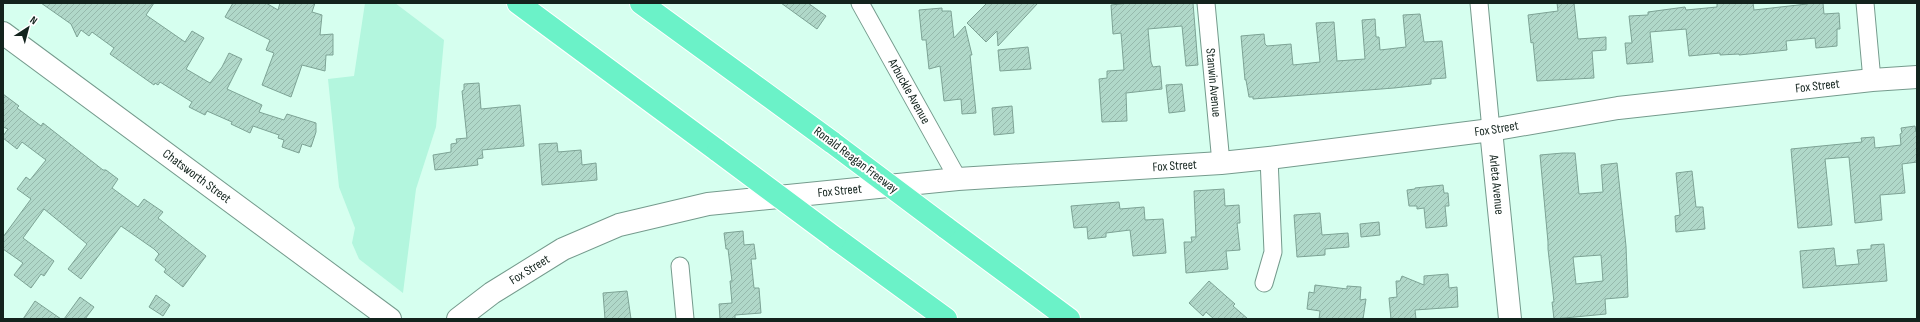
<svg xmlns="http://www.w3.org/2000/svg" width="1920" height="322" viewBox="0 0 1920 322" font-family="'Sofia Sans Condensed',sans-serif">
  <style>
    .green { fill: #b3f6de }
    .building { fill: url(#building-hatch); stroke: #7da395; fill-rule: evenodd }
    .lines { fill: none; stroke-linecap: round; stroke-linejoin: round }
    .street-casing { stroke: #759b8d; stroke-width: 19 }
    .secondary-casing { stroke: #759b8d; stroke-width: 24 }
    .highway-casing { stroke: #fff; stroke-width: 24 }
    .street { stroke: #fff; stroke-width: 17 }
    .secondary { stroke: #fff; stroke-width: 22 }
    .highway { stroke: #6bf2c8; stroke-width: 22 }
    .highway-bridge-casing { stroke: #fff; stroke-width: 24; stroke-linecap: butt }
    .highway-bridge { stroke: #6bf2c8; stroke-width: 22 }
    .labels { text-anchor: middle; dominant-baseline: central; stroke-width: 4; stroke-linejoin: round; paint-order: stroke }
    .street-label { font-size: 13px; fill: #13231d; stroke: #fff }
  </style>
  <defs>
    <pattern id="building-hatch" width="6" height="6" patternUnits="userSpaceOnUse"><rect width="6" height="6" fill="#b0d8c9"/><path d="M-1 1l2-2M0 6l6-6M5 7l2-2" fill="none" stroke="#96b9ac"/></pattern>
  </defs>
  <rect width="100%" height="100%" fill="#d6ffef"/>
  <path class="green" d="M 365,3 L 395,3 L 444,40 L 436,127 L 416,189 L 403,293 L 359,259 L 352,243 L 355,228 L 339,187 L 328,79 L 354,76 Z"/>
  <path class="building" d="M 41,3 L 154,3 L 146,15 L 185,42 L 192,31 L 204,38 L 186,69 L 210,83 L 222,67 L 229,53 L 242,59 L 227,89 L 262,105 L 259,112 L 284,120 L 287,114 L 316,123 L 316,132 L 311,147 L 302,144 L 299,153 L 282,147 L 284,140 L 278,138 L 279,135 L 253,126 L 250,133 L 231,124 L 232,122 L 207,111 L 205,115 L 189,107 L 192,102 L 160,82 L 158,85 L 155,83 L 154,85 L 110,54 L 114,48 L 92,32 L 89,36 L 81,30 L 77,37 L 71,24 Z
    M 233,3 L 266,3 L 278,10 L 280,3 L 315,3 L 312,12 L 322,15 L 320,35 L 333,34 L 333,55 L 326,55 L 325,71 L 302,65 L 291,97 L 262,85 L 274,53 L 266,50 L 270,40 L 225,17 Z
    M 781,3 L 808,3 L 826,16 L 817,29 Z
    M 987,3 L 1038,3 L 998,46 L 997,31 L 986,42 L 967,23 Z
    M 1129,3 L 1193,3 L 1198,65 L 1186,66 L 1182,26 L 1148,29 L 1151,62 L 1153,67 L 1160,66 L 1162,89 L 1126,93 L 1127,121 L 1102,122 L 1099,79 L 1107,78 L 1107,71 L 1124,70 L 1121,33 L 1113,34 L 1111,5 Z
    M 1557,3 L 1574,3 L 1578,39 L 1606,37 L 1606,50 L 1592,51 L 1594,78 L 1537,81 L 1533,42 L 1531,43 L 1528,15 L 1558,11 Z
    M 1717,3 L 1753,3 L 1754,10 L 1807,4 L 1807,3 L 1823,3 L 1824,14 L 1839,13 L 1840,29 L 1837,29 L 1837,46 L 1816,48 L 1815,38 L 1786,41 L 1787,50 L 1739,55 L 1739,54 L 1720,55 L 1720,53 L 1689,56 L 1686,29 L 1650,32 L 1653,62 L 1627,64 L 1625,43 L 1632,43 L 1629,16 L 1648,15 L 1648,12 L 1685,7 L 1686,10 L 1717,7 Z
    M 942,8 L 942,11 L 951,11 L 954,38 L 965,26 L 972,55 L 970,55 L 976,113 L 962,114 L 961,99 L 944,101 L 940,66 L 929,69 L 926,40 L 922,40 L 919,10 Z
    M 1420,14 L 1424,42 L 1442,41 L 1446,78 L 1431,79 L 1431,84 L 1394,88 L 1253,99 L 1253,97 L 1249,97 L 1246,80 L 1245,80 L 1241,36 L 1264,34 L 1265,44 L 1267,46 L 1291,44 L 1293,65 L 1320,62 L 1316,23 L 1334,22 L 1337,61 L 1365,59 L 1362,20 L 1375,19 L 1376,37 L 1379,37 L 1380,50 L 1406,47 L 1403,15 Z
    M 1028,47 L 1031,69 L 1000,71 L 998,50 Z
    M 479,83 L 481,109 L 520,105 L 524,146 L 482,150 L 483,158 L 477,159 L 478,165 L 435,170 L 433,155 L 451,152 L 451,144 L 457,143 L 456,139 L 467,138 L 462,91 L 464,90 L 464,84 Z
    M 1182,84 L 1185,111 L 1169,113 L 1166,85 Z
    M 3,94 L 19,106 L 17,108 L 41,126 L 43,123 L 103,170 L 106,170 L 118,179 L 112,188 L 138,207 L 144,199 L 163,212 L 158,218 L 206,256 L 183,287 L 164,272 L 166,269 L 155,260 L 159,254 L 154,249 L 121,226 L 81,279 L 68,269 L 87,244 L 44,209 L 23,238 L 54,261 L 44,276 L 41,274 L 31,288 L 14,275 L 23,263 L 3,249 L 3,237 L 31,199 L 17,189 L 26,177 L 30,180 L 46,160 L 22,142 L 17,149 L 3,138 L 3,136 L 8,129 L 3,127 Z
    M 1012,106 L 1014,133 L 994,135 L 992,108 Z
    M 1915,126 L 1916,132 L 1917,132 L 1917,162 L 1902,164 L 1905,193 L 1880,195 L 1882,220 L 1855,223 L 1849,157 L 1825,159 L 1832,225 L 1798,228 L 1791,149 L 1862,142 L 1861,138 L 1874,137 L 1875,148 L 1901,145 L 1900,134 L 1902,133 L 1901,128 Z
    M 557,143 L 558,152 L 581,150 L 582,165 L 596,163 L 597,180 L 542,185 L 539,144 Z
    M 1563,153 L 1575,153 L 1579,194 L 1603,192 L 1601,165 L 1617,163 L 1626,246 L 1628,297 L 1605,299 L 1606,314 L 1554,319 L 1552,302 L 1554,302 L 1548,249 L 1548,242 L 1540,155 ZM 1601,255 L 1603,281 L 1576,284 L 1573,257 Z
    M 1692,171 L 1696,207 L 1703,207 L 1705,229 L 1676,232 L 1675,216 L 1680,215 L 1676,173 Z
    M 1443,185 L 1444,193 L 1448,193 L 1449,206 L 1445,206 L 1447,226 L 1426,228 L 1424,208 L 1417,209 L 1417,206 L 1409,206 L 1407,190 L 1415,189 L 1415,188 Z
    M 1224,189 L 1225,206 L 1239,205 L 1240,223 L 1237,223 L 1240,250 L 1226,251 L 1228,269 L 1186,273 L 1184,242 L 1192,242 L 1191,237 L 1196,237 L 1194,191 Z
    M 1119,202 L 1120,209 L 1144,207 L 1145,220 L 1163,219 L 1166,253 L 1133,256 L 1130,230 L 1106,233 L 1106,237 L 1088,239 L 1087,227 L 1074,228 L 1071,206 Z
    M 1320,213 L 1322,235 L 1348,233 L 1349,247 L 1325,249 L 1325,255 L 1297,257 L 1294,215 Z
    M 1379,222 L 1380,235 L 1361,237 L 1360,224 Z
    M 743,231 L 744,245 L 754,244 L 756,259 L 751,259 L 754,288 L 759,288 L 761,313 L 735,315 L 735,319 L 720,319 L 719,304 L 732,303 L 730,281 L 732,281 L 728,249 L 726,249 L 724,233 Z
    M 1884,244 L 1887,281 L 1803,288 L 1800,251 L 1834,248 L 1836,266 L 1859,264 L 1857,250 L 1871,249 L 1871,245 Z
    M 1448,274 L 1449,288 L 1457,287 L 1458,307 L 1415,310 L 1416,319 L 1391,319 L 1389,298 L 1397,297 L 1396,281 L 1400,281 L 1402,276 L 1424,285 L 1424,276 Z
    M 1209,281 L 1235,304 L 1233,306 L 1248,319 L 1214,319 L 1206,312 L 1203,316 L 1189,303 Z
    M 1315,285 L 1347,289 L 1347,286 L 1361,287 L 1360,300 L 1366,299 L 1363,319 L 1319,319 L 1320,311 L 1307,309 L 1309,292 L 1314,293 Z
    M 627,291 L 631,319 L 605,319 L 603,293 Z
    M 156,295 L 170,305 L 163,316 L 149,307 Z
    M 80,297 L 94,307 L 85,319 L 64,319 Z
    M 35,301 L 61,319 L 23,319 Z"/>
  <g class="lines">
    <g class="street-casing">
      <g id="street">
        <path id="s1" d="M 860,3 L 958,179"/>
        <path id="s2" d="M 1206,3 L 1221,163"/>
        <path d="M 1479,3 L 1491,130"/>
        <path d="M 1865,3 L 1872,80"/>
        <path d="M 680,266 L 685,319"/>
        <path d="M 1264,283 L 1273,252 L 1269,158"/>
      </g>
    </g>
    <g class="secondary-casing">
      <g id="secondary">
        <path id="s3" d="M 3,33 L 390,319"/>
        <path id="s4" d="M 1491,130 L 1510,319"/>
        <path id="s5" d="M 458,319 L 492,293 L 563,249 L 619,225 L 708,204 L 958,179 L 1221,163 L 1269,158 L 1491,130 L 1618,108 L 1872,80 L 1917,77"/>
      </g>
    </g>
    <g class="highway-casing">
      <path id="highway" d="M 518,3 L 718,151
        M 641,3 L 833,143
        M 945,227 L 1069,319
        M 835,238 L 946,319"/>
    </g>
    <use href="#street" class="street"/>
    <use href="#secondary" class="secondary"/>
    <use href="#highway" class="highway"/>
    <g class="highway-bridge-casing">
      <path id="highway-bridge" d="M 833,143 L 945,227
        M 718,151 L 835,238"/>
    </g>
    <use href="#highway-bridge" class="highway-bridge"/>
  </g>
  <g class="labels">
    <g class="street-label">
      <text stroke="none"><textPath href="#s2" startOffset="80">Stanwin Avenue</textPath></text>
      <text stroke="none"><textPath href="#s5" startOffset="1395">Fox Street</textPath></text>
      <text stroke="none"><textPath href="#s1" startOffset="101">Arbuckle Avenue</textPath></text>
      <text stroke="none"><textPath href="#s5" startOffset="1071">Fox Street</textPath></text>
      <text transform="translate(856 160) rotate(37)">Ronald Reagan Freeway</text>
      <text stroke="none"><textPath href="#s5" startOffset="747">Fox Street</textPath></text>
      <text stroke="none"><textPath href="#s3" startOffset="241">Chatsworth Street</textPath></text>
      <text stroke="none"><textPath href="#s4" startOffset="55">Arleta Avenue</textPath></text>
      <text stroke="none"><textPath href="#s5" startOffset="411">Fox Street</textPath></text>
      <text stroke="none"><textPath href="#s5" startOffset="87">Fox Street</textPath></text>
    </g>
  </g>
  <rect width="1920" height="322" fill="none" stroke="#13231d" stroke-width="8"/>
  <g transform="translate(28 28) rotate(36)" stroke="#ffffff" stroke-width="3" paint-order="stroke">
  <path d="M0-3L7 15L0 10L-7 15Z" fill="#13231d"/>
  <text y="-6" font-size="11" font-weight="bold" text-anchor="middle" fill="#13231d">N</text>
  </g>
</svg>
